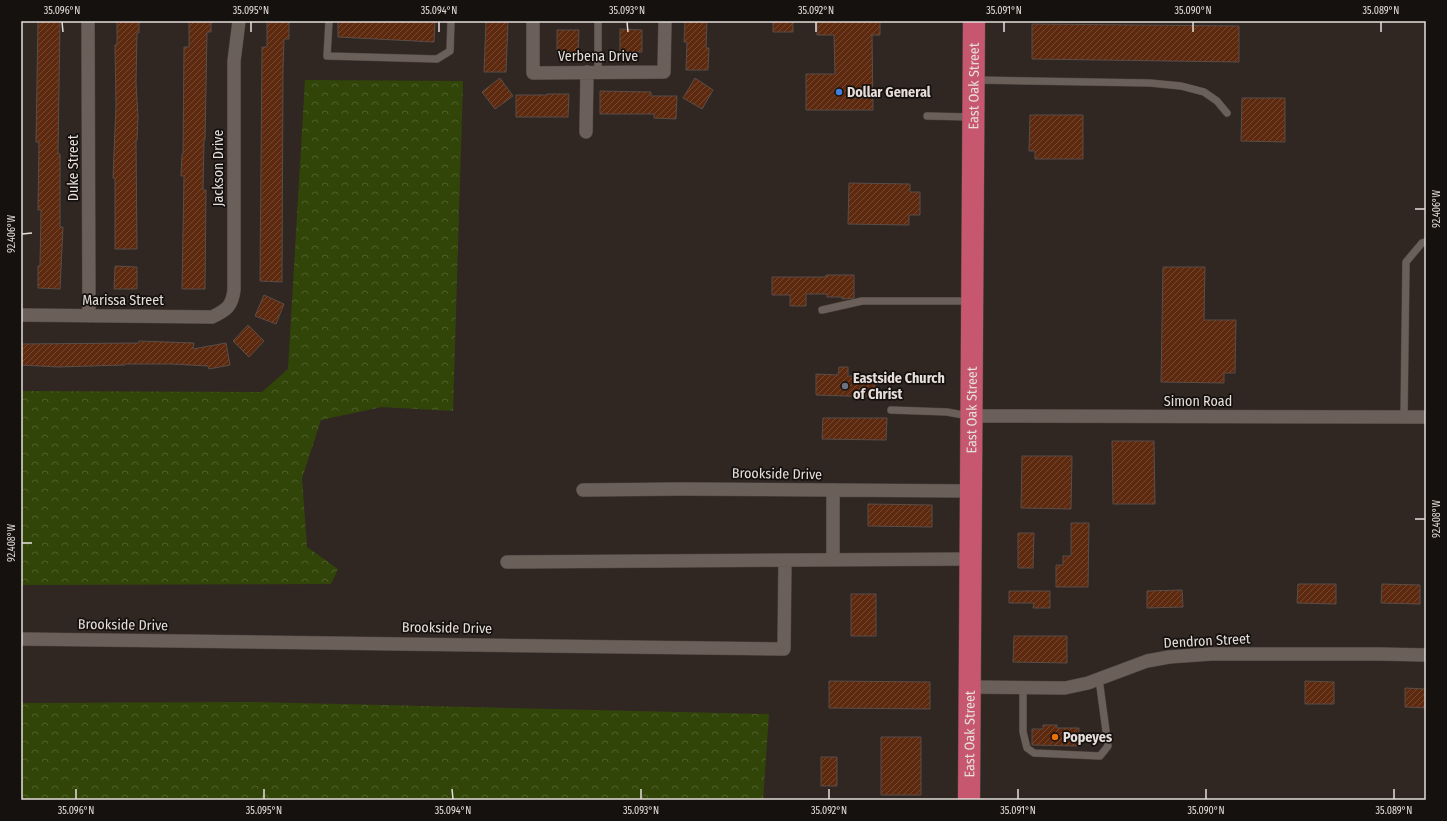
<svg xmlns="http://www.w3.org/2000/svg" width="1447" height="821" viewBox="0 0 1447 821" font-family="'Fira Sans Condensed',sans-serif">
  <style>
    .forest { fill: url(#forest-crowns) }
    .building { fill: url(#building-hatch); stroke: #594d48 }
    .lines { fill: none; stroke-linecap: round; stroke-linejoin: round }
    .service-casing { stroke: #4e4541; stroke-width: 8 }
    .minor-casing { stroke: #4e4541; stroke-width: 14 }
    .trunk-casing { stroke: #4e4541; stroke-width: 23 }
    .service { stroke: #6b5f59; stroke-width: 7 }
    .minor { stroke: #6b5f59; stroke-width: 13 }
    .trunk { stroke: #c6576e; stroke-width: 22 }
    .ticks { fill: none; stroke: #e5dedb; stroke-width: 1.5 }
    .shop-dot { fill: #3f7fe0; stroke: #15110f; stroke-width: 1.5 }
    .worship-dot { fill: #6b7280; stroke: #15110f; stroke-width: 1.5 }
    .food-dot { fill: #e8710a; stroke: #15110f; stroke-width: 1.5 }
    .labels { text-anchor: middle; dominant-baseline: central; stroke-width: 3.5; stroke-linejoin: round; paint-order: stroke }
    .street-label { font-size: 14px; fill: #e5dedb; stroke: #15110f }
    .poi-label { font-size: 14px; font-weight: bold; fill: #e5dedb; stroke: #15110f; text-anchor: start }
    .neatline { fill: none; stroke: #e5dedb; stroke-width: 1.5 }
    .ticks-label { font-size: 10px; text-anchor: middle; fill: #e5dedb }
  </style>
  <defs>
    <pattern id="forest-crowns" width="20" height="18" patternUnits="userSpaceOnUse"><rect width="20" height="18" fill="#314508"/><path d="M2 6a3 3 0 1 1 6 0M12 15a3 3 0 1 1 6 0" fill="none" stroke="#4f5f2b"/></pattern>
    <pattern id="building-hatch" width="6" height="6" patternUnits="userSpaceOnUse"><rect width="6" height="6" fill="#5d290f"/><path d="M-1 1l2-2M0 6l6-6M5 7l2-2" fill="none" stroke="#744831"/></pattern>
  </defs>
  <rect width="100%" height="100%" fill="#312722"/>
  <path class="forest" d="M 305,80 L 463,81 L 453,411 L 382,407 L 321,420 L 302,478 L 307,547 L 338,569 L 331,584 L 21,585 L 21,391 L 262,392 L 288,369 Z
    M 252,702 L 769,714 L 763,800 L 21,800 L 21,703 Z"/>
  <path class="building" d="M 38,21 L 60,21 L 58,154 L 60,154 L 60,227 L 63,227 L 60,289 L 38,288 L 38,266 L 40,266 L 41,210 L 38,210 L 39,142 L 36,142 Z
    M 117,21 L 139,21 L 139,33 L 137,33 L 136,83 L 138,117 L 137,140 L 136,140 L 137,249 L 115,249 L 115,178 L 113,178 L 116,105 L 115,45 L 117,45 Z
    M 189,21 L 211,21 L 211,32 L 207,32 L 205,140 L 204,140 L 203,190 L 206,190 L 205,289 L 182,289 L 184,176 L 181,176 L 182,154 L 183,154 L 184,47 L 189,47 Z
    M 267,21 L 289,21 L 289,39 L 284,39 L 283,70 L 282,282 L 260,281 L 262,47 L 267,47 Z
    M 338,21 L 435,21 L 434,42 L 338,37 Z
    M 685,21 L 707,21 L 706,48 L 709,48 L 708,70 L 686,70 L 687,42 L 684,42 Z
    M 773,21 L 793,21 L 793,32 L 773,32 Z
    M 817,21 L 880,21 L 880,35 L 872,35 L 873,110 L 806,110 L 806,74 L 835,74 L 834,35 L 817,35 Z
    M 486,22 L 508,22 L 506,72 L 484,72 Z
    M 1032,24 L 1239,26 L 1239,62 L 1032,59 Z
    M 620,29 L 642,30 L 642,52 L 620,52 Z
    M 557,30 L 579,30 L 578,52 L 557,52 Z
    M 500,78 L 513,96 L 495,109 L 482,92 Z
    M 695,78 L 713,90 L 702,109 L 683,98 Z
    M 600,91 L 651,92 L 651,96 L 677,96 L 676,119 L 654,118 L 654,114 L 600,114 Z
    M 547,94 L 569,94 L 568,117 L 516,117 L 516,95 L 547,95 Z
    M 1242,98 L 1285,98 L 1285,142 L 1241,141 Z
    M 1030,115 L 1083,115 L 1083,159 L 1035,159 L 1035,151 L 1029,151 Z
    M 849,183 L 910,184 L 910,192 L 920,192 L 920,215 L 909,215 L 909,225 L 848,224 Z
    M 115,266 L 137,267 L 137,289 L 114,289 Z
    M 1163,267 L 1205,267 L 1204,320 L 1236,320 L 1235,373 L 1224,373 L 1224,383 L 1161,382 Z
    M 826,275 L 854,275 L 854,298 L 842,299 L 842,297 L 827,297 L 827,294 L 806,294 L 806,306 L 790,306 L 790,295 L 772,295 L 772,277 L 826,277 Z
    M 264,295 L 284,304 L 276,324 L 255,316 Z
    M 248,325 L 264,341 L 249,357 L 233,341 Z
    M 139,341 L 194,343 L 193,349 L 226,343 L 230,365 L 209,369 L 208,366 L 171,364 L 125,364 L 125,365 L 58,367 L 21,365 L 21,344 L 139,343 Z
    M 839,367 L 848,367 L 848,376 L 875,377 L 875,397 L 816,395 L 816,374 L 838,375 Z
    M 823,418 L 887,418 L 886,440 L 822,439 Z
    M 1112,441 L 1154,441 L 1155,504 L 1113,504 Z
    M 1022,456 L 1072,456 L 1071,509 L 1021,508 Z
    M 868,504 L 932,505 L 932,527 L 868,526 Z
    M 1071,523 L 1089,523 L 1088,587 L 1056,587 L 1056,565 L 1063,565 L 1063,556 L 1071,556 Z
    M 1018,533 L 1034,533 L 1033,568 L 1018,568 Z
    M 1298,584 L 1336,584 L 1336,604 L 1297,603 Z
    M 1382,584 L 1420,585 L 1420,604 L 1381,603 Z
    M 1182,590 L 1183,607 L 1147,608 L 1147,591 Z
    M 1009,591 L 1050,591 L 1050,608 L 1033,608 L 1034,603 L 1009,603 Z
    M 851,594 L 876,594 L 876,636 L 851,636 Z
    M 1014,636 L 1067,636 L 1067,663 L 1013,662 Z
    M 829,681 L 930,682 L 930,709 L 829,708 Z
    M 1305,681 L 1334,682 L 1334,704 L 1305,704 Z
    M 1405,688 L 1426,689 L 1426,708 L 1405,707 Z
    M 1043,725 L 1057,725 L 1057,728 L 1079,728 L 1079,746 L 1032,745 L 1032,729 L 1043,729 Z
    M 881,737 L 921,737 L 921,795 L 881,795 Z
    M 821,757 L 837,757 L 837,786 L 821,786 Z"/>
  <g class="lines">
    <g class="service-casing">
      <path id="service" d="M 329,21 L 327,56 L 437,59 L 450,51 L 451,21
        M 598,72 L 598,21
        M 976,80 L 1150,83 L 1181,86 L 1204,92 L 1217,101 L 1227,113
        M 927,116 L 971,117
        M 822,310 L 862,301 L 969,301
        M 891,410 L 947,412 L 969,416
        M 1404,417 L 1406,262 L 1422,243 L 1426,242
        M 1023,688 L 1023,732 L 1027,748 L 1034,753 L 1100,756 L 1108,746 L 1099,679"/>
    </g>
    <g class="minor-casing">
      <path id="minor" d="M 88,21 L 89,316
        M 533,21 L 533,73 L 664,72 L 665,21
        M 586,132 L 587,72
        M 21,315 L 212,317 C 227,310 232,306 234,290 L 234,61 L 239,21
        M 971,416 L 1426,417
        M 583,490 L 682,489 L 971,491
        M 833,490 L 833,560
        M 507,562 L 972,559
        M 21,639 L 784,649 L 785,560
        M 970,687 L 1065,688 L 1088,683 L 1147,661 L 1169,657 L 1211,654 L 1379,654 L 1426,655"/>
    </g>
    <g class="trunk-casing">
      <g id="trunk">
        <path id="s1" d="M 969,800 L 974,21"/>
      </g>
    </g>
    <use href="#service" class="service"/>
    <use href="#minor" class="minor"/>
    <use href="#trunk" class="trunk"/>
  </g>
  <path class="ticks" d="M 62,22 L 63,32M 251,22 L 251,32M 439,22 L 439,32M 627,22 L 628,32M 816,22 L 816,32M 1004,22 L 1004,32M 1193,22 L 1193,32M 1381,22 L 1381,32M 1415,209 L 1425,209M 22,234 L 32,233M 1415,519 L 1425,519M 22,543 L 32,543M 76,789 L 76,799M 264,789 L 264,799M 452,789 L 453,799M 641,789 L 641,799M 829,789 L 829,799M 1018,789 L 1018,799M 1206,789 L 1206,799M 1394,789 L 1394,799"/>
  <circle class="shop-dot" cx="839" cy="92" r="4"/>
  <circle class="worship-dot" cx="845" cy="386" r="4"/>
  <circle class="food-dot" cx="1055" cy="737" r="4"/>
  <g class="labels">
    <g class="street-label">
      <text x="598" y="56">Verbena Drive</text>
      <text stroke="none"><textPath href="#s1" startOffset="714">East Oak Street</textPath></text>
      <text transform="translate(73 168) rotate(-90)">Duke Street</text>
      <text transform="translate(218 168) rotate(-90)">Jackson Drive</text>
      <text x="123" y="300">Marissa Street</text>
      <text x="1198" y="401">Simon Road</text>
      <text stroke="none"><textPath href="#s1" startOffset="390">East Oak Street</textPath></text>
      <text transform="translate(777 474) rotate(1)">Brookside Drive</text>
      <text transform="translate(123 625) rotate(1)">Brookside Drive</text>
      <text transform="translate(447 628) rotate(1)">Brookside Drive</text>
      <text transform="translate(1207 641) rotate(-3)">Dendron Street</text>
      <text stroke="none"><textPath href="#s1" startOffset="66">East Oak Street</textPath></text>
    </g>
    <g class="poi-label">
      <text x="847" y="92">Dollar General</text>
      <text x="853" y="378">Eastside Church<tspan x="853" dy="16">of Christ</tspan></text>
      <text x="1063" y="737">Popeyes</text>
    </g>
  </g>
  <rect width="1447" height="821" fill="none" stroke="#15110f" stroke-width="44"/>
  <rect x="22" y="22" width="1403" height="777" class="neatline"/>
  <g class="ticks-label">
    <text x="62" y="14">35.096°N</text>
    <text x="251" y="14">35.095°N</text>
    <text x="439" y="14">35.094°N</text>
    <text x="627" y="14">35.093°N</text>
    <text x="816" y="14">35.092°N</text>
    <text x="1004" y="14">35.091°N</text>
    <text x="1193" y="14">35.090°N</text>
    <text x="1381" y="14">35.089°N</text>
    <text transform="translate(1436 209) rotate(-90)" y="4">92.406°W</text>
    <text transform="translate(11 234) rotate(-90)" y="4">92.406°W</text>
    <text transform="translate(1436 519) rotate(-90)" y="4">92.408°W</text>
    <text transform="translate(11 543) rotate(-90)" y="4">92.408°W</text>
    <text x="76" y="814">35.096°N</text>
    <text x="264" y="814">35.095°N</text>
    <text x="453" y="814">35.094°N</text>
    <text x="641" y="814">35.093°N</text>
    <text x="829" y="814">35.092°N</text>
    <text x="1018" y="814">35.091°N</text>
    <text x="1206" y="814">35.090°N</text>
    <text x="1394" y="814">35.089°N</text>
  </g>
</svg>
